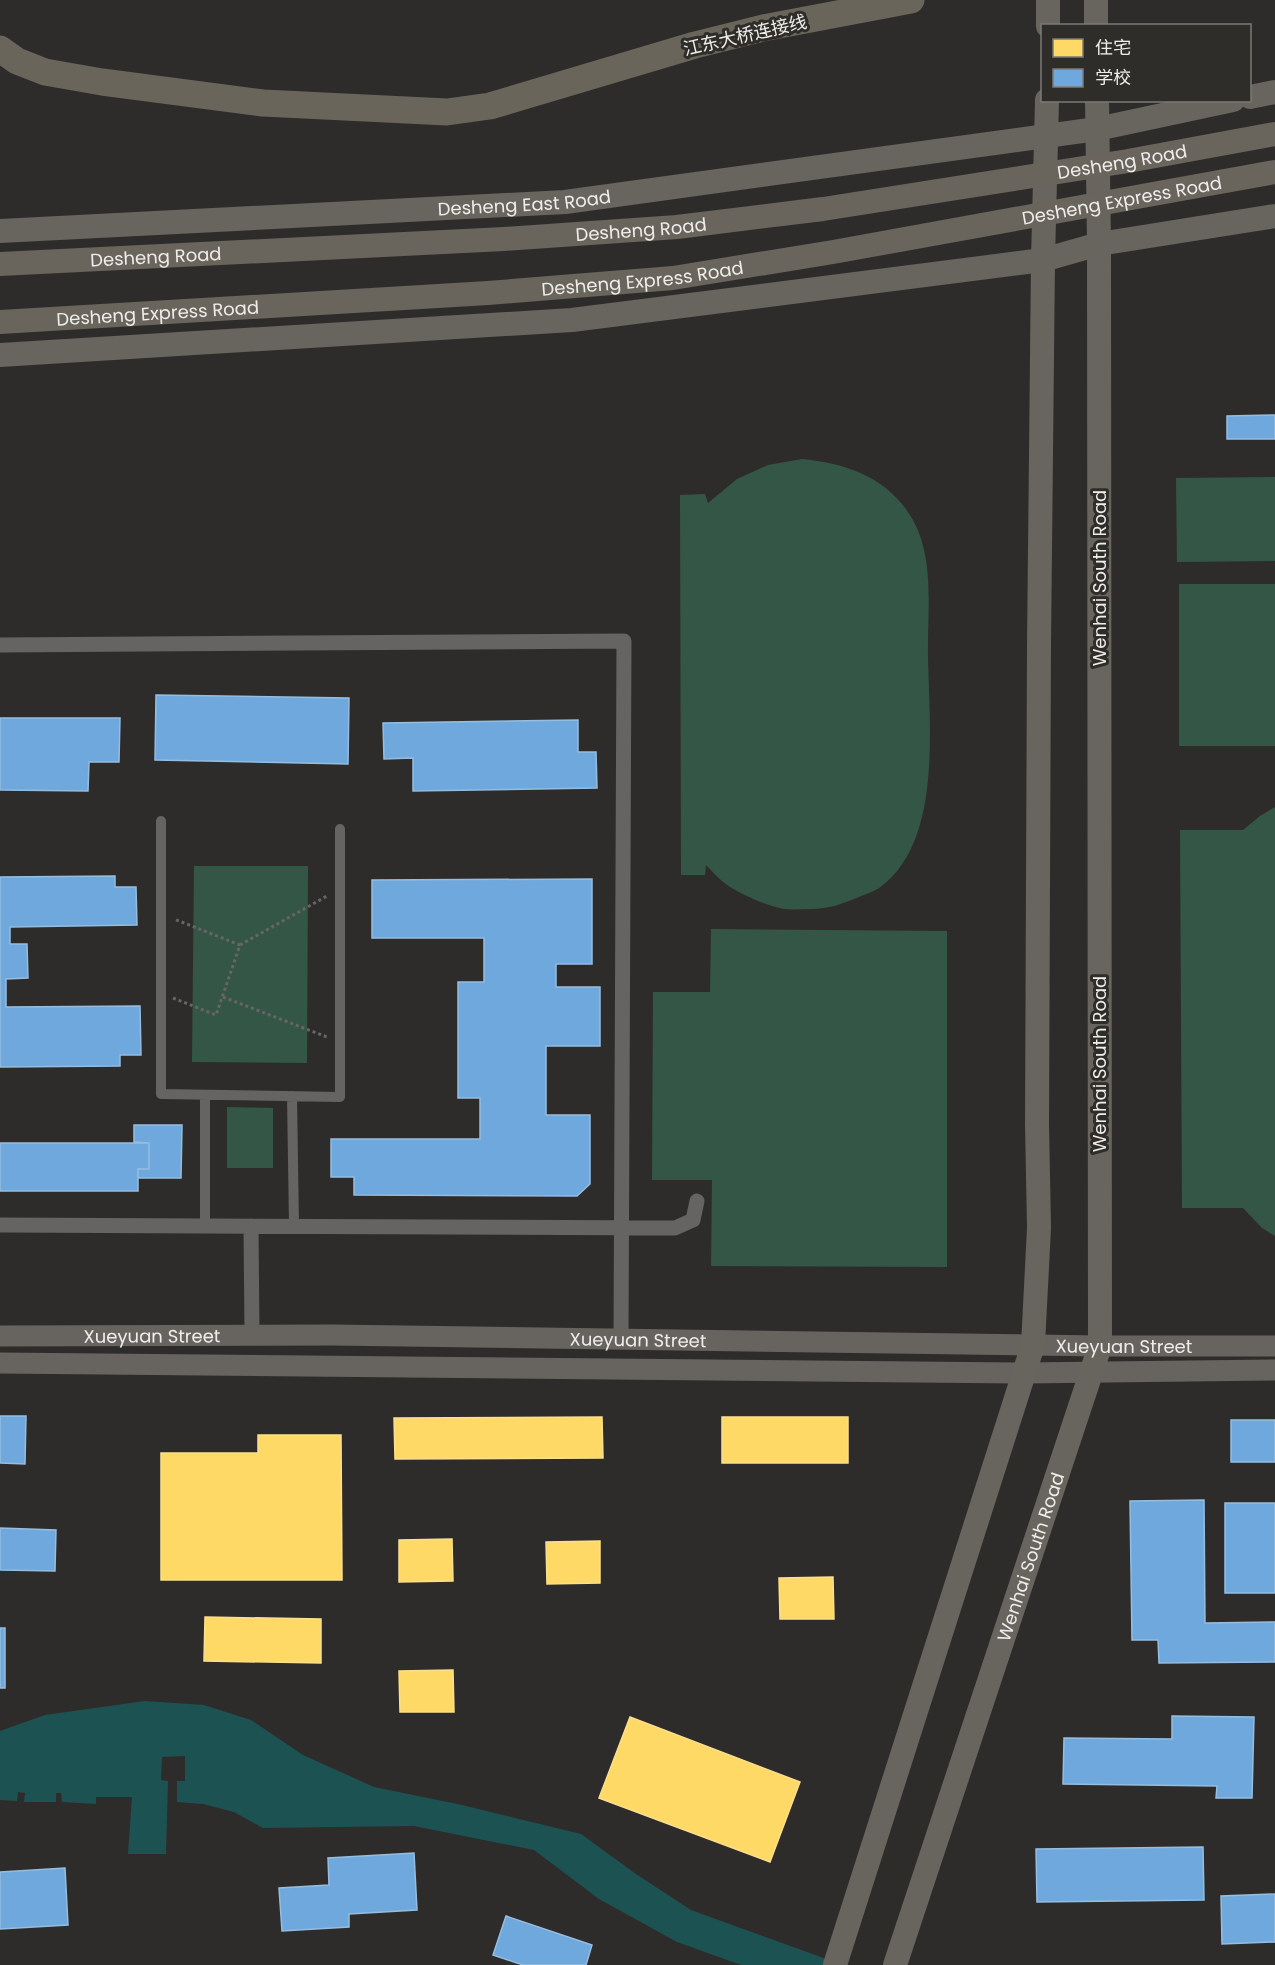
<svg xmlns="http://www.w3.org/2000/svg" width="1275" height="1965" viewBox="0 0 1275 1965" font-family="Poppins,'Noto Sans SC',sans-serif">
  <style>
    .green { fill: #345647 }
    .water { fill: #1d5253 }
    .homes { fill: #ffd966; stroke: #fadf8e; stroke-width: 1.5 }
    .schools { fill: #6fa8dc; stroke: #95bde0; stroke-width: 1.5 }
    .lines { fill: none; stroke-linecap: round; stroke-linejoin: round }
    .path { stroke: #676664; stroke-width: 3; stroke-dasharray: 3 3; stroke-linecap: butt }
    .pedestrian { stroke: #656463; stroke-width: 10 }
    .minor { stroke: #656463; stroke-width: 15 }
    .secondary { stroke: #676460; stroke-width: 21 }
    .primary { stroke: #68645e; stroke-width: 24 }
    .trunk { stroke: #69645c; stroke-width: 24 }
    .motorway { stroke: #6a655a; stroke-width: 27 }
    .labels { text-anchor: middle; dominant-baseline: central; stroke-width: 6; stroke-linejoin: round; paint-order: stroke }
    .street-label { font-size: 18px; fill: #efedea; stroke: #2f2d29 }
  </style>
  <rect width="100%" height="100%" fill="#2e2c2a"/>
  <path class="green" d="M 802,459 C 845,463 886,477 910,515 C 936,556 927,611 928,657 C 929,725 943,843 879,888 C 873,892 865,894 859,897 C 842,904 829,909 811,909 C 802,909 792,910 784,909 C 767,906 734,892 722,881 C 716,876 711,870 706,865 L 705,875 L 681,875 L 680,495 L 705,494 L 708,503 L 737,479 L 768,465 Z
    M 1275,477 L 1275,561 L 1177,562 L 1176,478 Z
    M 1179,584 L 1275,584 L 1275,746 L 1179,746 Z
    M 1275,807 L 1275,1236 L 1262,1228 L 1243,1208 L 1182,1208 L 1180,830 L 1243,830 L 1260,816 Z
    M 194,866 L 308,866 L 307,1063 L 192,1062 Z
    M 711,929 L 947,931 L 947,1267 L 711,1266 L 712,1180 L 652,1180 L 653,992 L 710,992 Z
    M 227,1107 L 273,1108 L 273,1168 L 227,1168 Z"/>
  <path class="water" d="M 145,1701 L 204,1705 L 251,1720 L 303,1755 L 374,1787 L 462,1805 L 581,1834 L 636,1874 L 691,1910 L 843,1965 L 741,1965 L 677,1942 L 599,1899 L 534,1850 L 414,1826 L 263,1828 L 234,1812 L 203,1804 L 177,1802 L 177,1781 L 185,1781 L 185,1756 L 162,1757 L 161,1780 L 168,1781 L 166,1854 L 128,1854 L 132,1797 L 96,1797 L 96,1804 L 62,1802 L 61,1793 L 56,1793 L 56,1802 L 24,1802 L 25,1793 L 18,1792 L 17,1801 L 0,1800 L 0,1731 L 45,1715 Z"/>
  <path class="homes" d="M 602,1417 L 603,1458 L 395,1459 L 394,1418 Z
    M 722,1417 L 848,1417 L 848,1463 L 722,1463 Z
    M 258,1435 L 341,1435 L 342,1580 L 161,1580 L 161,1453 L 258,1453 Z
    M 452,1539 L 453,1581 L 399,1582 L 399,1540 Z
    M 600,1541 L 600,1583 L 547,1584 L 546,1542 Z
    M 833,1577 L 834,1619 L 780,1619 L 779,1578 Z
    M 205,1617 L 321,1619 L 321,1663 L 204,1661 Z
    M 453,1670 L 454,1712 L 400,1712 L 399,1671 Z
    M 630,1717 L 800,1782 L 770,1862 L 599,1798 Z"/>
  <path class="schools" d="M 1275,415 L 1275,439 L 1227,439 L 1227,416 Z
    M 156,695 L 349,698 L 348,764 L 155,760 Z
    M 0,718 L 120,718 L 119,762 L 89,762 L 88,791 L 0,790 Z
    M 578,720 L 578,752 L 596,752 L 597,788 L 413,791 L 413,758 L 384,759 L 383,723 Z
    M 115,876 L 115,887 L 136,887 L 137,925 L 10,927 L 10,944 L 27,944 L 28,978 L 6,979 L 6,1007 L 140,1006 L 141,1055 L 120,1055 L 120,1066 L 0,1067 L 0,877 Z
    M 592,879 L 592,964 L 556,964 L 556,987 L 600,987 L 600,1046 L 546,1046 L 546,1115 L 590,1115 L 590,1184 L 577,1196 L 354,1195 L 354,1177 L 331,1177 L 331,1139 L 480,1139 L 480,1098 L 458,1098 L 458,982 L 484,982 L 484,938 L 372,938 L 372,880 Z
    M 134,1125 L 182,1125 L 181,1178 L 138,1178 L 138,1169 L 149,1169 L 149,1143 L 134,1142 Z
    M 0,1143 L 149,1143 L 149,1169 L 138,1169 L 138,1191 L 0,1191 Z
    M 0,1416 L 26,1416 L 25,1464 L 0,1463 Z
    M 1231,1420 L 1275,1420 L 1275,1462 L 1231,1462 Z
    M 1204,1500 L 1205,1623 L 1275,1622 L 1275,1662 L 1159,1663 L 1158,1640 L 1132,1640 L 1130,1501 Z
    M 1225,1503 L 1275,1503 L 1275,1593 L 1225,1593 Z
    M 0,1528 L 56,1530 L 55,1571 L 0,1570 Z
    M 0,1628 L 5,1628 L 5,1688 L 0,1688 Z
    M 1172,1716 L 1254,1717 L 1252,1798 L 1216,1798 L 1217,1786 L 1063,1784 L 1064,1738 L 1172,1739 Z
    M 1203,1847 L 1204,1900 L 1037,1902 L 1036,1849 Z
    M 414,1853 L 417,1910 L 349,1914 L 349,1927 L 282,1931 L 279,1888 L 329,1885 L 328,1858 Z
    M 65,1868 L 68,1925 L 0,1929 L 0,1872 Z
    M 1275,1894 L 1275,1942 L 1222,1944 L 1221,1896 Z
    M 506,1916 L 592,1945 L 586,1965 L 523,1965 L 493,1955 Z"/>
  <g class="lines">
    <path class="path" d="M 240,945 L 327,896
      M 223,997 L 327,1037
      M 173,998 L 216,1015 L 240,945 L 174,919"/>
    <path class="pedestrian" d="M 161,821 L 161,1094 L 340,1097 L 340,829
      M 205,1095 L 205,1226
      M 292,1096 L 294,1226"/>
    <path class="minor" d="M 0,645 L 624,641 L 621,1339
      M 0,1225 L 675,1228 L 693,1220 L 697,1201
      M 251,1226 L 252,1335"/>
    <g class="secondary">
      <path id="s1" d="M 0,1336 L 333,1335 L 1100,1346 L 1275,1346"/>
      <path d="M 0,1363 L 1024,1373 L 1275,1370"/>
    </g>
    <g class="primary">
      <path d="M 1096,0 L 1096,26"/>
      <path d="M 1048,26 L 1048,0"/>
      <path d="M 1250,97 L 1275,92"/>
      <path id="s2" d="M 0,231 L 565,202 L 1097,129 L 1233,100"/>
      <path d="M 0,355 L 572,320 L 1043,260 L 1099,244 L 1275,216"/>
      <path d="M 835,1965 L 1033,1345 L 1039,1228 L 1037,1124 L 1039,646 L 1043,260 L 1047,100"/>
      <path id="s3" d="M 895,1965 L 1100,1346 L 1099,244 L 1097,100"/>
    </g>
    <g class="trunk">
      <path id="s4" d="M 0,264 L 504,239 L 677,227 L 823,209 L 1128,161 L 1275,134"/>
      <path id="s5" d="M 0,322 L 488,293 L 673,278 L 833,252 L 1275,172"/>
    </g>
    <path class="motorway" d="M 0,49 L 17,61 L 45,72 L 102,82 L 263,103 L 447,112 L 490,106 L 695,45 L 763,28 L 911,0"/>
  </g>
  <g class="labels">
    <g class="street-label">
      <text transform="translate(745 35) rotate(-13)">江东大桥连接线</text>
      <text stroke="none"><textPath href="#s4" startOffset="1128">Desheng Road</textPath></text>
      <text stroke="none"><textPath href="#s5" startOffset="1130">Desheng Express Road</textPath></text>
      <text stroke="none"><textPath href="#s2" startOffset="525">Desheng East Road</textPath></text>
      <text stroke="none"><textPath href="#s4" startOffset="642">Desheng Road</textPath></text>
      <text stroke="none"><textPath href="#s4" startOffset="156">Desheng Road</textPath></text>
      <text stroke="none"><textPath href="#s5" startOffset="644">Desheng Express Road</textPath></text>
      <text stroke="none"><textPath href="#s5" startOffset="158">Desheng Express Road</textPath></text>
      <text transform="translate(1099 578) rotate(-90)">Wenhai South Road</text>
      <text transform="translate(1099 1064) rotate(-90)">Wenhai South Road</text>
      <text stroke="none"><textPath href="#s1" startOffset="152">Xueyuan Street</textPath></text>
      <text stroke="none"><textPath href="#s1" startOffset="638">Xueyuan Street</textPath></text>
      <text stroke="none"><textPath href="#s1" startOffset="1124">Xueyuan Street</textPath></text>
      <text stroke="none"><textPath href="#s3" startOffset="430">Wenhai South Road</textPath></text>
    </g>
  </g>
  <rect x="1041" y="24" width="210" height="78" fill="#2f2d29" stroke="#7c7a76" stroke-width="1.5"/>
  <rect x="1053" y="39" width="30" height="18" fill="#ffd966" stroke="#7c7a76" stroke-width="1.5"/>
  <text x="1095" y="54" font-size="18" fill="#efedea">住宅</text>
  <rect x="1053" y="69" width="30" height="18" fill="#6fa8dc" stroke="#7c7a76" stroke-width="1.5"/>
  <text x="1095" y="84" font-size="18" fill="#efedea">学校</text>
</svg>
